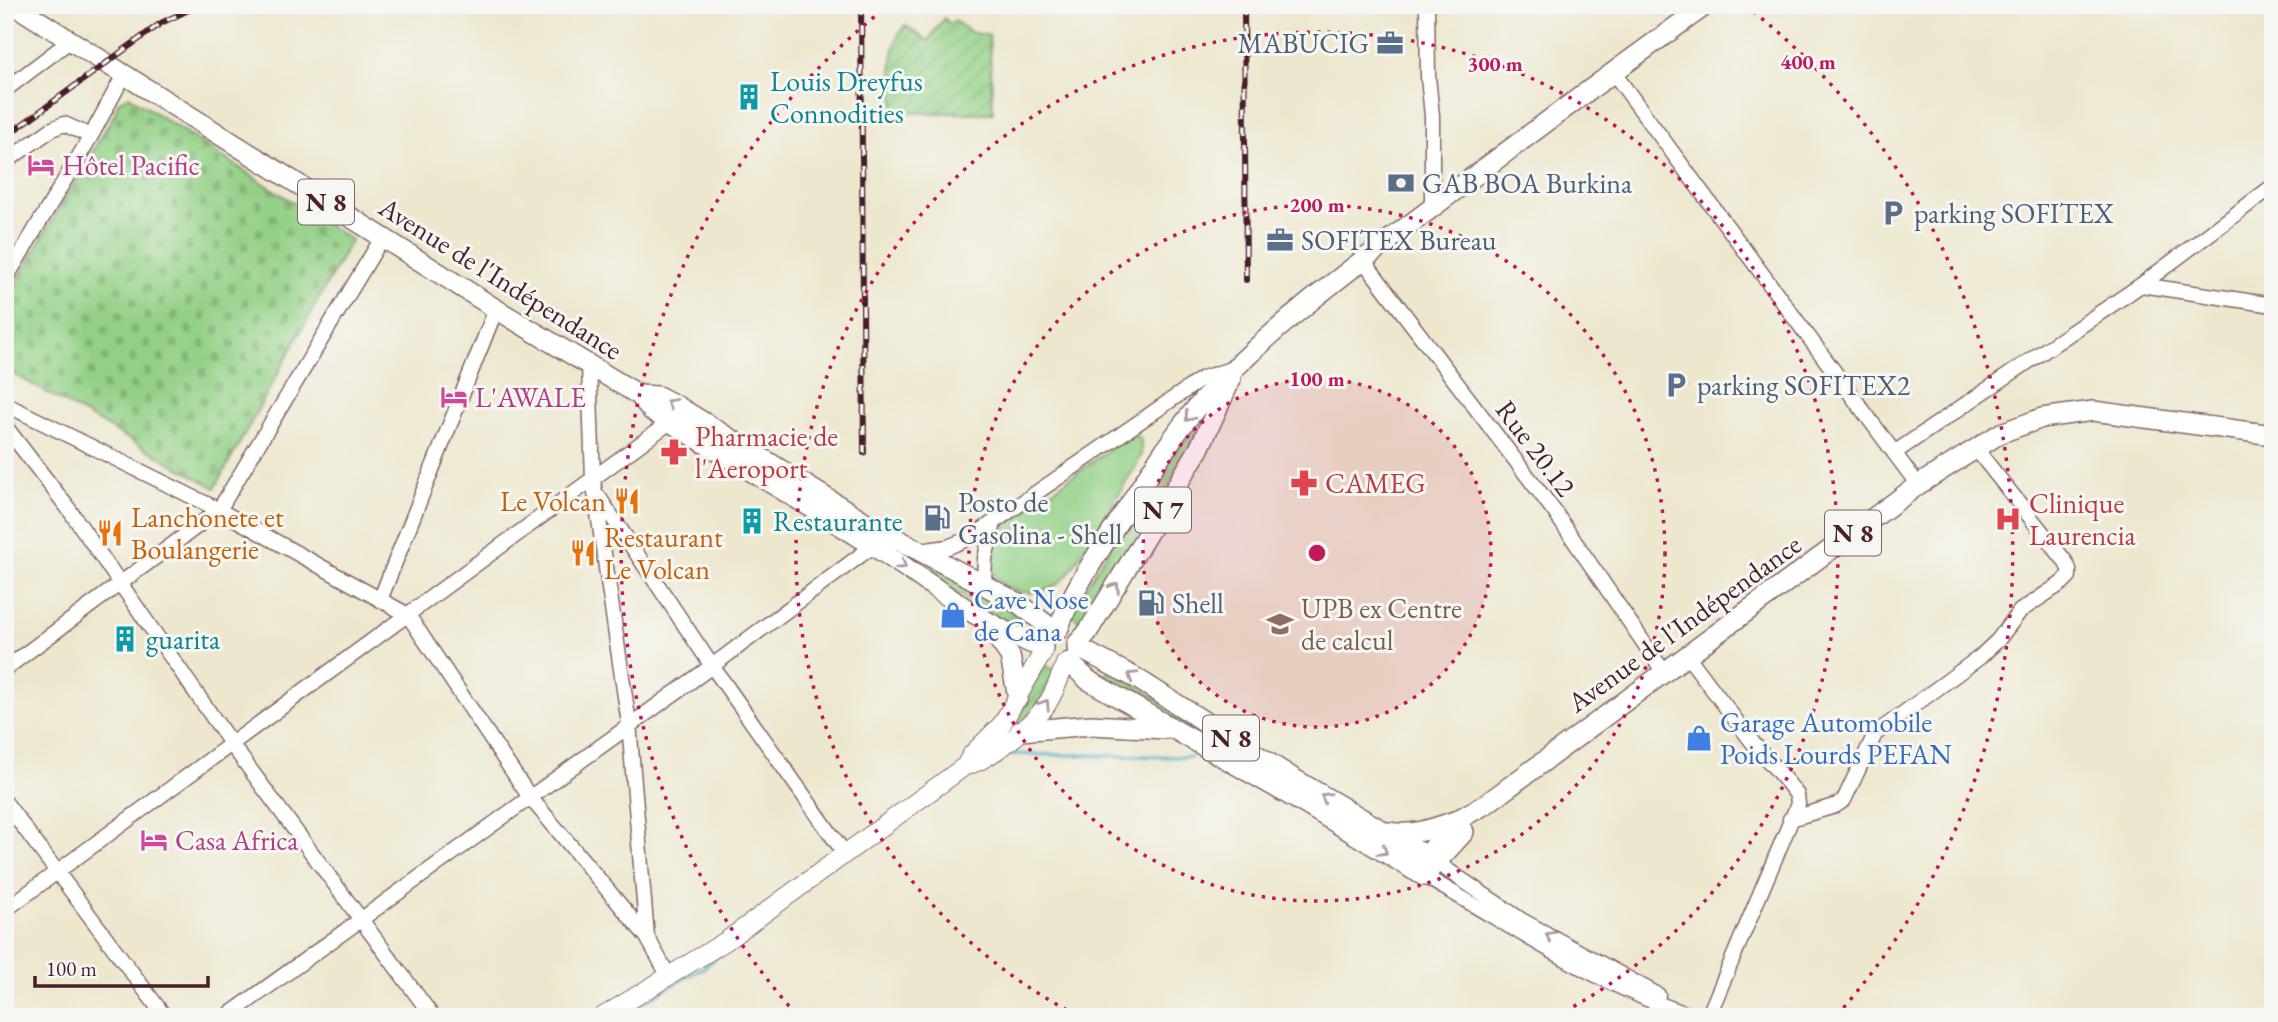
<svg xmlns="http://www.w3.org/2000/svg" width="2278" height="1022" viewBox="0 0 2278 1022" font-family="'EB Garamond',serif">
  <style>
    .green { fill: #93d085; stroke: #6e7858; stroke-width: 2 }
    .cemetery { fill: url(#cemetery-stones); stroke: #6e7858; stroke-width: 2 }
    .garden { fill: url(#garden-furrows); stroke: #6e7858; stroke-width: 2 }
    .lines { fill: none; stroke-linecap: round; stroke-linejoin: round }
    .stream { stroke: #41adbf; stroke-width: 3.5 }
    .minor-casing { stroke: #836564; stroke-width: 17 }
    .major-casing { stroke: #836564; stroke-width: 20 }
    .highway-casing { stroke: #836564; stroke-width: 22 }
    .minor { stroke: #fff; stroke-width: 14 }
    .major { stroke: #fff; stroke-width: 18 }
    .highway { stroke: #fff; stroke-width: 19 }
    .rail-casing { stroke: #4a1f2b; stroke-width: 6 }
    .rail { stroke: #f6f6f2; stroke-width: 3.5; stroke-dasharray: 10; stroke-linecap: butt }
    .oneway { stroke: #ae9aa0 }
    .ring { fill: none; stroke: #c2185b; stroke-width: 3.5; stroke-dasharray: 3.5 7 }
    .labels { text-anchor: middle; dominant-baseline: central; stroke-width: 6; stroke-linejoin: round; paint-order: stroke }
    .shield { fill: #f6f6f2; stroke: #7e6067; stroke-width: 2 }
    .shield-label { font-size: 26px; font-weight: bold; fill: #4a1f2b }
    .service-label { font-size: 28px; fill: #4e5e75; stroke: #f6f6f2; text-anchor: start }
    .culture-label { font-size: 28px; fill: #0d838f; stroke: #f6f6f2; text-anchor: start }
    .hotel-label { font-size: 28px; fill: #b23c85; stroke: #f6f6f2; text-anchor: start }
    .street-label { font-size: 28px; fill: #4a1f2b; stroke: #f6f6f2 }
    .health-label { font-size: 28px; fill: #be3a42; stroke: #f6f6f2; text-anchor: start }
    .food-label { font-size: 28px; fill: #c56008; stroke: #f6f6f2; text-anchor: start }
    .shop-label { font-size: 28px; fill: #366cbe; stroke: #f6f6f2; text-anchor: start }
    .education-label { font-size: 28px; fill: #785e54; stroke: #f6f6f2; text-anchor: start }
    .centre { fill: #c2185b; stroke: #f6f6f2; stroke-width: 3.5 }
    .ring-label { font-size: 21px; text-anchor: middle; font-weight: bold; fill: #c2185b; stroke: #f6f6f2; stroke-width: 6; stroke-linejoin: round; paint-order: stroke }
  </style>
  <defs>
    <pattern id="cemetery-stones" width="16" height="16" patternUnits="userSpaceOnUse" patternTransform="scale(1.75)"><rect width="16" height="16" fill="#93d085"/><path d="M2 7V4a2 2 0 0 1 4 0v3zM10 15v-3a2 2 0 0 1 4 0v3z" fill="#80b273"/></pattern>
    <pattern id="garden-furrows" width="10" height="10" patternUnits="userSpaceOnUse" patternTransform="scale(1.75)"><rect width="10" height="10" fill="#93d085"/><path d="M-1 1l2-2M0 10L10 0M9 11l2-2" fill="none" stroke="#80b273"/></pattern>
  </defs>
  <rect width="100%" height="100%" fill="#f6f6f2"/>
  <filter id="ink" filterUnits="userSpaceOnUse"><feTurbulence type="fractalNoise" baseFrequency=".0143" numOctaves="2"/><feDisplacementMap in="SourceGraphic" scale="14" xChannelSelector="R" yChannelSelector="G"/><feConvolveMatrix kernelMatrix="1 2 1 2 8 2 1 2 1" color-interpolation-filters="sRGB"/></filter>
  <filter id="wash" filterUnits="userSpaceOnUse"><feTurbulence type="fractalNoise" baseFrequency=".00686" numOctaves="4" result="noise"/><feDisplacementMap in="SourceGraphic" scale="28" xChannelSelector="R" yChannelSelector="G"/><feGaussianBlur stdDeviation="1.57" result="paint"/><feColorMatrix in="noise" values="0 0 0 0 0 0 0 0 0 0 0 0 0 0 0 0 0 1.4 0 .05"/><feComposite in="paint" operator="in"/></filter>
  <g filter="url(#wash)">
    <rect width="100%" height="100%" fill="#ede7ce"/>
    <path class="green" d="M 1133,435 L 1141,439 L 1141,455 L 1136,466 L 1071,570 C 1068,574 1064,579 1060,582 C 1042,598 1003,596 993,573 C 987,559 996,538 1004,526 L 1125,438 Z"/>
    <path class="cemetery" d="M 129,96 L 351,240 L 215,488 L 5,369 L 5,301 L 115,113 L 118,102 Z"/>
    <path class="garden" d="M 944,18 L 950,24 L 954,21 L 973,33 L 989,35 L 993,113 L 895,113 C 893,84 885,50 905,25 L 928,41 Z
      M 1197,421 L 1198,429 L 1180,467 L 1084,622 L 1078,621 L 1071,613 L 1140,495 Z
      M 695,429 L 1018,614 L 1016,624 L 1010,627 Z
      M 1041,663 L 1056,671 L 1035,709 L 999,741 Z
      M 1110,669 L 1412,856 L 1103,679 Z"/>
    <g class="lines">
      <path class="stream" d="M 1003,754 L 1192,757
        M 952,786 L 975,771
        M 640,1004 L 704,967 L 723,953"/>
    </g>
  </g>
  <g filter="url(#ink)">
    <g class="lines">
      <g class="minor-casing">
        <path id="minor" d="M 1427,5 L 1428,77 L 1432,116 L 1432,208
          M 1613,72 L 1918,485
          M 5,90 L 71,40
          M 5,162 L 52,129 L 64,124 L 91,136
          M 1363,260 L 1554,511 L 1663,671
          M 5,280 L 91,136 L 125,73
          M 2141,285 L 2273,305
          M 589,365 L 593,479 L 629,724 L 647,937
          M 5,404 L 219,510 L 408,615 L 529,796 L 647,937 L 668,975
          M 5,426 L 68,508 L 232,745 L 433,1017
          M 1894,453 L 2141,285 L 2273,186
          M 598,496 L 712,666 L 845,854
          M 920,551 L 948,547 L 972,537 L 1203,378 L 1231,369
          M 984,583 L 985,558 L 994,523
          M 380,600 L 496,309
          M 1686,654 L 1753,743 L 1787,782 L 1797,795 L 1798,804 L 1708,1017
          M 5,669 L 219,510 L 382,238
          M 5,802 L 165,1017
          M 1790,819 L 1835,806 L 1844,800 L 1875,734 L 1980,657 L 1998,640 L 2020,611 L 2062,583 L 2069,576 L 2069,569 L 2065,561 L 1976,449
          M 1437,863 L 1523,921 L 1658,995
          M 1424,876 C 1513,926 1597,986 1696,1017
          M 5,910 L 670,422
          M 226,1017 L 712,666 L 873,546"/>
      </g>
      <g class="major-casing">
        <path id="major" d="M 965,766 C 989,761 1033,725 1047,704 C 1055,692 1060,677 1065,664
          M 602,1017 L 726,941 L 965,766 L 972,754 L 1002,724 L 1043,652"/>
      </g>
      <g class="highway-casing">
        <path id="highway" d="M 14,5 L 496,309 L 639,395 L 652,411 L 670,422 C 738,464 807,504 875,547 C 929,582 981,625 1043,648
          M 639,395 L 658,396 L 679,407 L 867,523 L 1018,603 L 1055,631
          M 991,629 L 1010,656 L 1018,698
          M 1058,630 C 1072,590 1097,555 1120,519 C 1147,478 1172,434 1205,398 C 1275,324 1357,264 1437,204 C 1526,137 1615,70 1706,5
          M 1077,644 L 1087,633 L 1199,449 L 1231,379
          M 1077,647 L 1136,678 L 1296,780 L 1436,862
          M 1069,662 L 1088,680 L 1310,807 L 1424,876 L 1464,832
          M 1020,731 L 1091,725 L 1166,729
          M 1389,832 C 1413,836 1432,829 1455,821
          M 1413,870 L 1459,819 L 1486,804 L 1918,485 L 2001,433 L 2042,418 L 2093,411 L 2273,435"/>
      </g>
      <use href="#minor" class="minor"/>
      <use href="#major" class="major"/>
      <use href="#highway" class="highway"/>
      <g class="rail-casing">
        <path id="rail" d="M 861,5 L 864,453
          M 1244,5 L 1246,280
          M 5,137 L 161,23 L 199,5"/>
      </g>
      <use href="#rail" class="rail"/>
    </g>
    <defs><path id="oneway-chevron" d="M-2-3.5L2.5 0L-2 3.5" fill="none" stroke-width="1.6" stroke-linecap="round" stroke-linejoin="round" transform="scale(1.75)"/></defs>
    <g class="oneway">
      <use href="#oneway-chevron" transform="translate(671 403) rotate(-151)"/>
      <use href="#oneway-chevron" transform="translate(1189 417) rotate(129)"/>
      <use href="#oneway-chevron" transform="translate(902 565) rotate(33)"/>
      <use href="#oneway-chevron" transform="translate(1115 587) rotate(-57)"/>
      <use href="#oneway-chevron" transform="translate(1132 676) rotate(-149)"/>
      <use href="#oneway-chevron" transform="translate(1045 704) rotate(-57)"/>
      <use href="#oneway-chevron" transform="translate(1325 797) rotate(-149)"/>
      <use href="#oneway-chevron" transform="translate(1383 851) rotate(31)"/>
      <use href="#oneway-chevron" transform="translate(1550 936) rotate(-152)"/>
    </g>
  </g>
  <circle cx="1317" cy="553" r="174" fill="#c2185b" fill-opacity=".12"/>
  <g class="ring">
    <circle cx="1317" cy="553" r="174"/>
    <circle cx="1317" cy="553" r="348"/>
    <path d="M1076 1015A521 521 0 1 1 1558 1015"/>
    <path d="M796 1014A695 695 0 0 1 889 5M1745 5A695 695 0 0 1 1838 1014"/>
  </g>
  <defs>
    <g id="office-bare" transform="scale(2.1)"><path d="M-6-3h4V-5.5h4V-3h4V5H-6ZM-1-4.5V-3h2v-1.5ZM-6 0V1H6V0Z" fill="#5c6f8a" stroke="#f6f6f2" stroke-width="2.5" paint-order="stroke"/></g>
    <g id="building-bare" transform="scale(2.1)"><path d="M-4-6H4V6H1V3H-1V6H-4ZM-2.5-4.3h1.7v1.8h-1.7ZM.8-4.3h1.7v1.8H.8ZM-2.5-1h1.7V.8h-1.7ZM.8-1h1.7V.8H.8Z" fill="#0f9aa8" stroke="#f6f6f2" stroke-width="2.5" paint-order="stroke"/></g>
    <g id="hotel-bare" transform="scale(2.1)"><path d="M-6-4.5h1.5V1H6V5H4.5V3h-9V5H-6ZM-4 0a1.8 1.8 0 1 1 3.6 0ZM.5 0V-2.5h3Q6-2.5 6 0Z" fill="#d1479c" stroke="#f6f6f2" stroke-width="2.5" paint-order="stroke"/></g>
    <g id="bank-bare" transform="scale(2.1)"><path d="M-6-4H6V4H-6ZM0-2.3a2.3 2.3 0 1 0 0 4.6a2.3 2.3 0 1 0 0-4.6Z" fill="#5c6f8a" stroke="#f6f6f2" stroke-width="2.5" paint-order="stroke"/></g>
    <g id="parking-bare" transform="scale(2.1)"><path d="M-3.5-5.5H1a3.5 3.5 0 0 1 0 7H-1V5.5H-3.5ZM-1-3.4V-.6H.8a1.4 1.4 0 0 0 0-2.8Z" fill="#5c6f8a" stroke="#f6f6f2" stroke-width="2.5" paint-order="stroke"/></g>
    <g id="pharmacy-bare" transform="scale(2.1)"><path d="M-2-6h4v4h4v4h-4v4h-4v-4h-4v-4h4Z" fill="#e0444e" stroke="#f6f6f2" stroke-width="2.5" paint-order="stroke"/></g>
    <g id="restaurant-bare" transform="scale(2.1)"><path d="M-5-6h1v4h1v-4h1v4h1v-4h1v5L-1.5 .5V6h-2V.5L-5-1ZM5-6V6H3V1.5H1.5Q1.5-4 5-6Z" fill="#e8710a" stroke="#f6f6f2" stroke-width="2.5" paint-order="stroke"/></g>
    <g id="fuel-bare" transform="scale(2.1)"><path d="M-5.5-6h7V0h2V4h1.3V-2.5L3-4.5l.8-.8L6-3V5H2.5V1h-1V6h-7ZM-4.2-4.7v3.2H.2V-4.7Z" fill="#5c6f8a" stroke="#f6f6f2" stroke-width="2.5" paint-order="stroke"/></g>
    <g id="hospital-bare" transform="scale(2.1)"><path d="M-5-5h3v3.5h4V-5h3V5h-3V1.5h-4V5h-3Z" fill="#e0444e" stroke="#f6f6f2" stroke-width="2.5" paint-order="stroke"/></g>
    <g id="shop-bare" transform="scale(2.1)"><path d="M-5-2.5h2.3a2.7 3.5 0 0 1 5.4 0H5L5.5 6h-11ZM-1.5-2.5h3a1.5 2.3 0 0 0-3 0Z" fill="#3f7fe0" stroke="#f6f6f2" stroke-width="2.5" paint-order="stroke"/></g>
    <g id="university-bare" transform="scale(2.1)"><path d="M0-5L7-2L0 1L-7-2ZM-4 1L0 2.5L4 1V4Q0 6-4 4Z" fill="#8d6e63" stroke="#f6f6f2" stroke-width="2.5" paint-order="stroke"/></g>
  </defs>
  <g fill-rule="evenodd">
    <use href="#office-bare" x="1390" y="43"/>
    <use href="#building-bare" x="749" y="97"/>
    <use href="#hotel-bare" x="41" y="165"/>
    <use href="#bank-bare" x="1401" y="183"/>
    <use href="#parking-bare" x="1893" y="213"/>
    <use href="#office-bare" x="1280" y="240"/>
    <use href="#parking-bare" x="1676" y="385"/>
    <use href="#hotel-bare" x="454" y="397"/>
    <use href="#pharmacy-bare" x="674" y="452"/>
    <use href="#pharmacy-bare" x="1304" y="483"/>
    <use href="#restaurant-bare" x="627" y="501"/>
    <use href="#fuel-bare" x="937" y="518"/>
    <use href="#hospital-bare" x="2008" y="519"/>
    <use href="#building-bare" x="752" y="521"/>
    <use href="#restaurant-bare" x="110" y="533"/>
    <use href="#restaurant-bare" x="583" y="553"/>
    <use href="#fuel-bare" x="1151" y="603"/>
    <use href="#shop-bare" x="953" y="615"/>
    <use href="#university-bare" x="1280" y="624"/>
    <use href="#building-bare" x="125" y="639"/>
    <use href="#shop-bare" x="1699" y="738"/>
    <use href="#hotel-bare" x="154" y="840"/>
  </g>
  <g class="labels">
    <g class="shield">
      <rect x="298" y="179.5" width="56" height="45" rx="5"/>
      <rect x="1135" y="487.5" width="56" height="45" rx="5"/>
      <rect x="1825" y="510.5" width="56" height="45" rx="5"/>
      <rect x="1203" y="715.5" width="56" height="45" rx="5"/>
    </g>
    <g class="shield-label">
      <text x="326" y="202">N 8</text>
      <text x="1163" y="510">N 7</text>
      <text x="1853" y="533">N 8</text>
      <text x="1231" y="738">N 8</text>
    </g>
    <g class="service-label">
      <text x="1369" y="43" text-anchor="end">MABUCIG</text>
      <text x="1422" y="183">GAB BOA Burkina</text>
      <text x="1914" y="213">parking SOFITEX</text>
      <text x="1301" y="240">SOFITEX Bureau</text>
      <text x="1697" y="385">parking SOFITEX2</text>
      <text x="958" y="502">Posto de<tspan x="958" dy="32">Gasolina - Shell</tspan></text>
      <text x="1172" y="603">Shell</text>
    </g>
    <g class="culture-label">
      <text x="770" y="81">Louis Dreyfus<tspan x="770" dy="32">Connodities</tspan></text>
      <text x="773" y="521">Restaurante</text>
      <text x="146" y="639">guarita</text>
    </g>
    <g class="hotel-label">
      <text x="62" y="165">Hôtel Pacific</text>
      <text x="475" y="397">L'AWALE</text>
      <text x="175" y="840">Casa Africa</text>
    </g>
    <g class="street-label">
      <text transform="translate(501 278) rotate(32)">Avenue de l'Indépendance</text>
      <text transform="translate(1536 448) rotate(53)">Rue 20.12</text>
      <text transform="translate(1684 623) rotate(-36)">Avenue de l'Indépendance</text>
    </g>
    <g class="health-label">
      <text x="695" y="436">Pharmacie de<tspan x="695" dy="32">l'Aeroport</tspan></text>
      <text x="1325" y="483">CAMEG</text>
      <text x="2029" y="503">Clinique<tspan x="2029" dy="32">Laurencia</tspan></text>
    </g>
    <g class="food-label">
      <text x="606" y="501" text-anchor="end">Le Volcan</text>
      <text x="131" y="517">Lanchonete et<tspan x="131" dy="32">Boulangerie</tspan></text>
      <text x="604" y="537">Restaurant<tspan x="604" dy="32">Le Volcan</tspan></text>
    </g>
    <g class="shop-label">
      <text x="974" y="599">Cave Nose<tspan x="974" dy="32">de Cana</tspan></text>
      <text x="1720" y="722">Garage Automobile<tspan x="1720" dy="32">Poids Lourds PEFAN</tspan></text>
    </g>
    <g class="education-label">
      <text x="1301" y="608">UPB ex Centre<tspan x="1301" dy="32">de calcul</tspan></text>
    </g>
  </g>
  <circle cx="1317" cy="553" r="10" class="centre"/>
  <g class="ring-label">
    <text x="1808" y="69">400 m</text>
    <text x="1495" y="71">300 m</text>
    <text x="1317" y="212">200 m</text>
    <text x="1317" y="386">100 m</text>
  </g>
  <rect width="2278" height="1022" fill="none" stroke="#f6f6f2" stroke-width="28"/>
  <path d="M35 976v10h173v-10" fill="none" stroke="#4a1f2b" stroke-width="3.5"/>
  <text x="46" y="976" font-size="21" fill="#4a1f2b" stroke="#f6f6f2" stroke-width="5" paint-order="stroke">100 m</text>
</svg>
